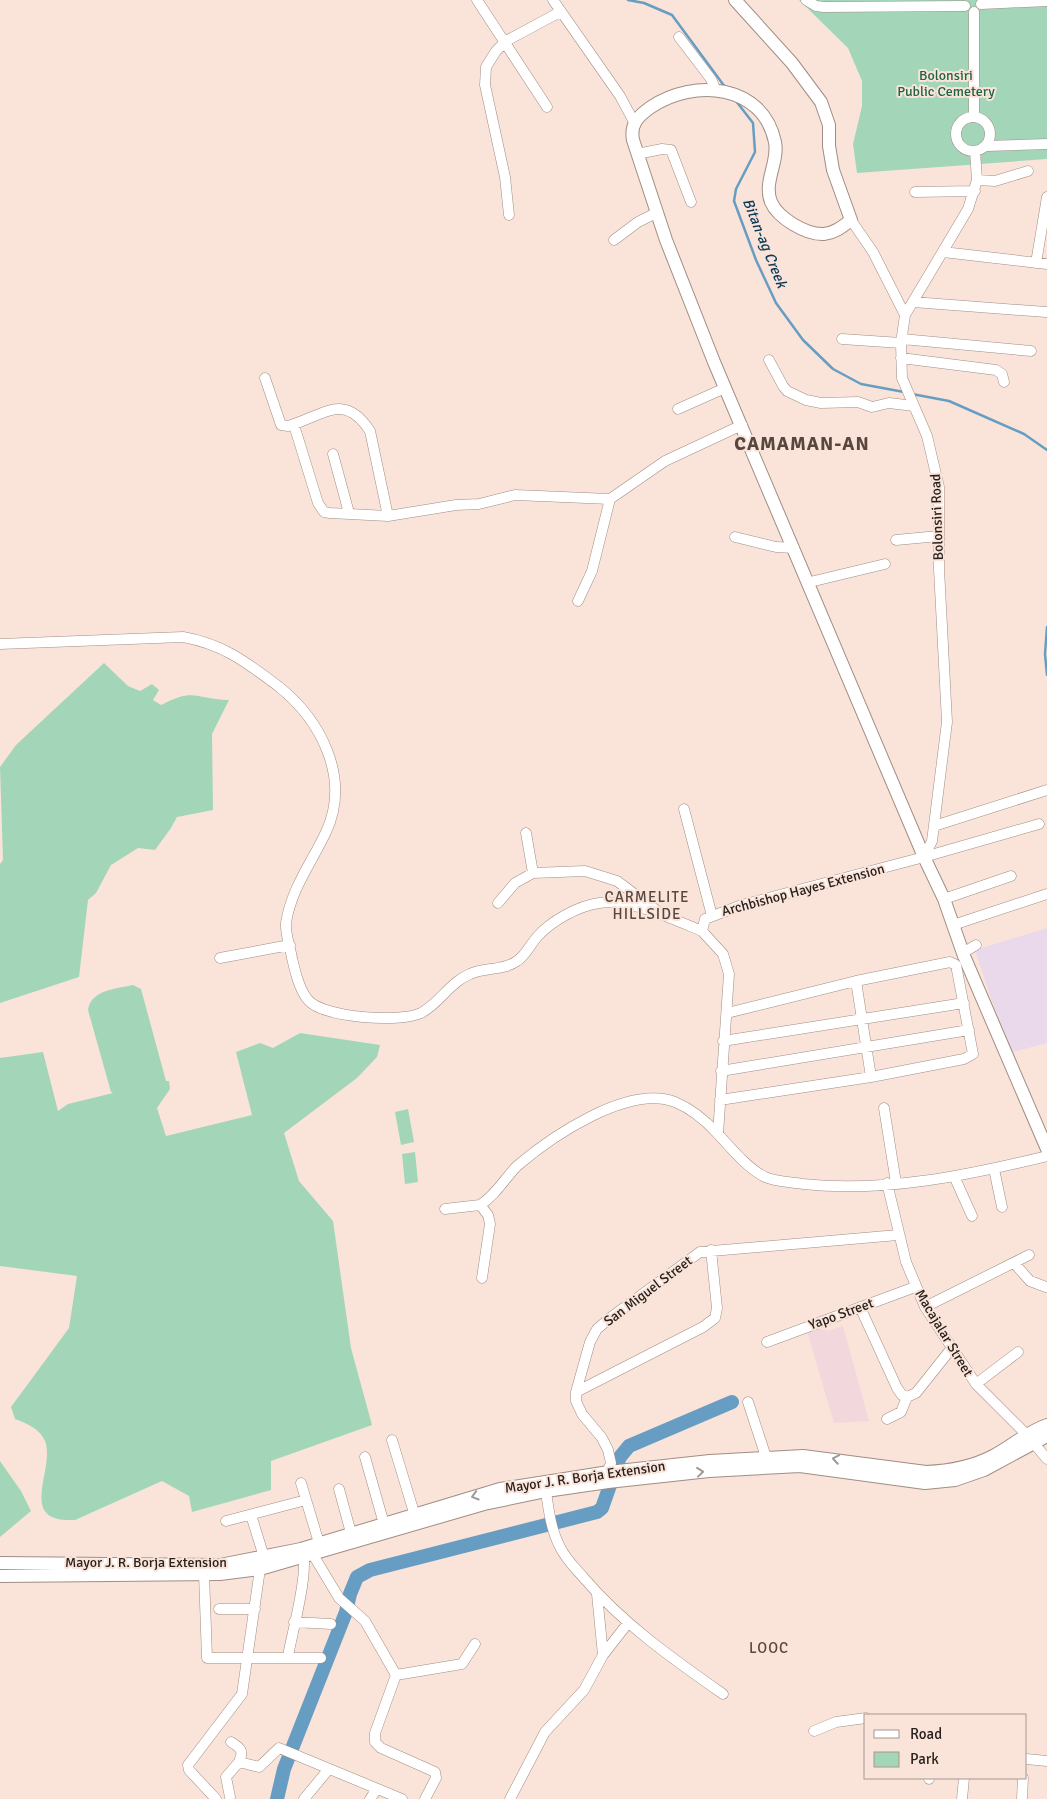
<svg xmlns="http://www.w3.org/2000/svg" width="1047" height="1799" viewBox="0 0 1047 1799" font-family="Signika,sans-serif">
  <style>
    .industrial { fill: #f2d7dc }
    .education { fill: #ead9ea }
    .green { fill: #a3d6b9 }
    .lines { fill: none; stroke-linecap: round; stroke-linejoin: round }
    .stream { stroke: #679dc3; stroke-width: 2.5 }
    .river { stroke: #679dc3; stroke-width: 14 }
    .minor-casing { stroke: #a18d83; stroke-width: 11 }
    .major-casing { stroke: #a18d83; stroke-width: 14 }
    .minor { stroke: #fff; stroke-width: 10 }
    .major { stroke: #fff; stroke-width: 12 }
    .oneway { stroke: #9e9b99 }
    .labels { text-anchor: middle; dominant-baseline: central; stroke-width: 4; stroke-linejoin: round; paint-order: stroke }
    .park-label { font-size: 14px; fill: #1c6443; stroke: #fae4d9 }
    .street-label { font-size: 14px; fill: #27201c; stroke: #fae4d9 }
    .water-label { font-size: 15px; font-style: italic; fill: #0f3b56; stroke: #fae4d9 }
    .neighbourhood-label { font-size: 15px; letter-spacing: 1px; fill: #58473e; stroke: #fae4d9 }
    .district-label { font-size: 19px; font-weight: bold; letter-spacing: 1px; fill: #58473e; stroke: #fae4d9 }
  </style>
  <rect width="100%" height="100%" fill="#fae4d9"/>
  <path class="industrial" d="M 843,1326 L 869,1421 L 834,1423 L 807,1331 L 818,1328 L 827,1331 Z"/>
  <path class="education" d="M 1047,928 L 1047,1043 L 1009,1053 L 975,950 Z"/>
  <path class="green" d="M 799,0 L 1047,0 L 1047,159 L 857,173 L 853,144 L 862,106 L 862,81 L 848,48 Z
    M 104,663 L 128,686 L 140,691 L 152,684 L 159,690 L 153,700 L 161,705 C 195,687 195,699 229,700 L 212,734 L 213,810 L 177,817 L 171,828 L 155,850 L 138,848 L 111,865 L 96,893 L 88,900 L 79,977 L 0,1003 L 0,864 L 3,860 L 0,767 L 16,745 Z
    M 133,985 L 141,989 L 166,1081 L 169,1081 L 170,1089 L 157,1108 L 166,1136 L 252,1115 L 236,1052 L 260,1043 L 273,1048 L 300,1033 L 380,1045 L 377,1057 L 357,1078 L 284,1133 L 299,1181 L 333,1221 L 351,1348 L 372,1425 L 271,1461 L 271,1490 L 192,1512 L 189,1496 L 162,1481 L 75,1520 C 15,1523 56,1470 45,1441 C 40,1429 26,1423 15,1419 L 11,1407 L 69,1328 L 77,1276 L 0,1266 L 0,1058 L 43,1052 L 58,1111 L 68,1104 L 113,1093 L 111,1092 L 88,1010 C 91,990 115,989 133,985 Z
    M 408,1109 L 414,1142 L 401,1145 L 395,1112 Z
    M 415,1152 L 418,1182 L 405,1184 L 402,1154 Z
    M 0,1461 L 21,1491 L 31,1511 L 0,1537 Z"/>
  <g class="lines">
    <path class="stream" d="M 628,0 L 644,3 L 672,15 L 725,87
      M 736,101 L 753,123 L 755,152 L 736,189 L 734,201 L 756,260 L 776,303 L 803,340 L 833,369 L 861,384 L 904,392
      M 912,394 L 949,401 L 1024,434 L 1047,450
      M 1047,627 L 1045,654 L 1047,675"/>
    <path class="river" d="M 277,1799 L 284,1769 L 346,1612 L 350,1594 L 357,1577 L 370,1570 L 597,1512 L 602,1508 L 620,1457 L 629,1446 L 732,1402"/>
    <g class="minor-casing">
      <path id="minor" d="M 477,0 L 547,107
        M 553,0 L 620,96 L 634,122
        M 806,0 L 816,6 L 824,7 L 965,6
        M 981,4 L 1047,1
        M 974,12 L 974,116
        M 679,37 L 711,79 L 716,91
        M956 134a17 17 0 1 1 34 0a17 17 0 1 1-34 0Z
        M 986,146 L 1047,144
        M 637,154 L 662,149 L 671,150 L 691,202
        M 977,180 L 995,181 L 1028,171
        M 915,192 L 975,191
        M 509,215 L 505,177 L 485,85 L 486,67 L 496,51 L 506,41 L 560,12
        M 851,220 L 873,252 L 905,315
        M 614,240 L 638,222 L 656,213
        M 943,252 L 1047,264
        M 1036,263 L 1047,197
        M 913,302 L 1046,312
        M 842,339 L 901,343
        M 902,339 L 1031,351
        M 901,358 L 996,370 L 1002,374 L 1004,382
        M 769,360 L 783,386 L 787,391 L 806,400 L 821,403 L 858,402 L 872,407 L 889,403 L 914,406
        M 265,378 L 281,425 L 288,426 C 323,416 344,391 370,431 L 388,516
        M 678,409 L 725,388
        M 294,425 L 318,503 L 324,512 L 330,513 L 388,516 L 456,505 L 479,504 L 515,495 L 610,499
        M 333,454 L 349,513
        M 735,537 L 776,547 L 794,548
        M 896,540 L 939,536
        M 810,582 L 885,564
        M 578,601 L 592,571 L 610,499 L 665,461 L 742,425
        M 0,644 L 183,637 C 223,644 246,662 278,686 C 321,720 351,778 326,832 C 312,862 291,889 286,923 C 285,933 290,947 292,958 C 295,971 299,989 308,1000 C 324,1018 400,1023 421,1013 C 440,1003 450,982 470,974 C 485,967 503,971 517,961 C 526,955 530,945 537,937 C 551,921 578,906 599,903 C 629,898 675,920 702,931
        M 684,809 L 712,916
        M 1039,824 L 924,857 L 742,905 L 705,919 L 702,931 L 723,954 L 729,974 L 718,1134 C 732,1149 747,1168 765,1177 C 776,1182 791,1182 803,1184 C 884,1193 969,1175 1047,1156
        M 934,826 L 1047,790
        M 526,833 L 533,873
        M 924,857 L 932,841 L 947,722 L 939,569 L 939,487 L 927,436 L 902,378 L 901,343 L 905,315 L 968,209 L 977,180 L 975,151
        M 944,899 L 1011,876
        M 498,903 L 515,883 L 533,873 L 585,871 L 617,881 L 656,910
        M 953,925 L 1047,894
        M 964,956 L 966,951 L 976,945
        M 220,958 L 290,945
        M 856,981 L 871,1077
        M 723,1041 L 964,1003
        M 721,1071 L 969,1030
        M 720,1100 L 871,1077 L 964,1059 L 973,1054 L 956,965 L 950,962 L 856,981 L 727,1013
        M 884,1108 L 896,1183
        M 994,1169 L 1002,1207
        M 954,1176 L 972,1216
        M 887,1183 L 906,1262 L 925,1307 L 976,1384 L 1026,1434 L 1047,1459
        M 480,1205 L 488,1215 L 490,1224 L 482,1278
        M 445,1209 L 480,1205 C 495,1196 505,1178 517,1166 C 551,1137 628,1084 675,1102 C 692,1109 706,1121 718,1134
        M 1014,1263 L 1030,1281 L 1046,1287
        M 860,1307 L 897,1388 L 902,1395 L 907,1397
        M 925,1307 L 1029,1255
        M 767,1342 L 915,1287
        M 976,1384 L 1018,1352
        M 576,1392 L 703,1327 L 715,1318 L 717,1308 L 711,1250
        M 907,1397 L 916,1393 L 951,1349
        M 748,1402 L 766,1457
        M 887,1419 L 901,1412 L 907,1397
        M 392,1440 L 415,1516
        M 365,1457 L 384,1524
        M 605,1478 L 611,1463 L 608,1450 L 602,1438 L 582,1414 L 576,1401 L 576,1392 L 590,1342 L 597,1329 L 610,1318 L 700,1252 L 898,1235
        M 301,1483 L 319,1543
        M 545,1484 C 548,1505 550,1528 560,1547 C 565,1558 575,1568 583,1577 C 623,1624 673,1659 723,1694
        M 339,1489 L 351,1533
        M 251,1515 L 264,1557
        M 226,1521 L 306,1500
        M 309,1548 L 339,1598 L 365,1621 L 396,1675 L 375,1733 L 375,1742 L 381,1748 L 435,1772 L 436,1778 L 425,1799
        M 204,1574 L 207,1658 L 321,1658
        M 597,1594 L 603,1655
        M 219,1609 L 255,1609
        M 294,1622 L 331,1624
        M 288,1656 C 292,1633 310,1569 302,1550
        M 396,1675 L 462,1664 L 475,1644
        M 814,1731 L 836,1722 L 866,1718
        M 231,1742 C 241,1748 244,1751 239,1762
        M 1026,1759 L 1047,1761
        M 929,1779 L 929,1778
        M 230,1797 L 226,1777 L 239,1762 L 259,1767 L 279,1748 L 402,1799
        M 216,1799 L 189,1770 L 188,1765 L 242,1694 L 260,1569
        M 304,1799 L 328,1770
        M 370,1799 L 377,1789
        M 510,1799 L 545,1732 L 584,1690 L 603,1655 L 628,1623
        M 962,1799 L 964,1778
        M 1022,1799 L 1023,1778"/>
    </g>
    <g class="major-casing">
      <path id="major" d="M 735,0 L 792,63 L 821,102 L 829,125 L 829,146 L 833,170 L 851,220 C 843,226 835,233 824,234 C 806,235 778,218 771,202 C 763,182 779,162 775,142 C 763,84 694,78 651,107 C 638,116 630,124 633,140 L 666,240 L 714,362 L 924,857 L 944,899 L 964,956 L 1047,1149
        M 0,1563 L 220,1565 L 301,1549 L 500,1489 L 609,1472 L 710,1461 L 803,1456 L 926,1472 C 950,1471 972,1467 993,1456 C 1012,1446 1027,1432 1047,1425
        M 0,1576 L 220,1574 L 260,1569 L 484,1504 L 546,1491 L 608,1482 L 709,1471 L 800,1466 L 925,1483 L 955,1480 L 984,1470 L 1047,1436"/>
    </g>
    <use href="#minor" class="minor"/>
    <use href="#major" class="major"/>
  </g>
  <defs><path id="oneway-chevron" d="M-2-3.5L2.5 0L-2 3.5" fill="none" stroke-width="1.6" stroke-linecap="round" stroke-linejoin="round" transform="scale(1.25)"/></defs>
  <g class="oneway">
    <use href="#oneway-chevron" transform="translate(836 1459) rotate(-170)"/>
    <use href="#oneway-chevron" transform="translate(700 1472) rotate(-6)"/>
    <use href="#oneway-chevron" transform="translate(475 1496) rotate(164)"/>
  </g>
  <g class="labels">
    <g class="park-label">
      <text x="946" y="75">Bolonsiri<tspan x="946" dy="16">Public Cemetery</tspan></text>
    </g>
    <g class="street-label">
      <text transform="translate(937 517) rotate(-92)">Bolonsiri Road</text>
      <text transform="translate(803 890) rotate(-15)">Archbishop Hayes Extension</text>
      <text transform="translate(648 1291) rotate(-37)">San Miguel Street</text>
      <text transform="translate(841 1314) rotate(-20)">Yapo Street</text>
      <text transform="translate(944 1333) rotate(59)">Macajalar Street</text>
      <text transform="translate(585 1477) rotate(-8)">Mayor J. R. Borja Extension</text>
      <text x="146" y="1562">Mayor J. R. Borja Extension</text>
    </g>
    <g class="water-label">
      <text transform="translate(765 243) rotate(68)">Bitan-ag Creek</text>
    </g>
    <g class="neighbourhood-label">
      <text x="647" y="897">CARMELITE<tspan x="647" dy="17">HILLSIDE</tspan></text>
      <text x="769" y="1648">LOOC</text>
    </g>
    <g class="district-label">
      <text x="802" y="444">CAMAMAN-AN</text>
    </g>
  </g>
  <rect x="864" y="1714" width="162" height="65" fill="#fae4d9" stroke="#a6968d"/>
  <rect x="874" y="1730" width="25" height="8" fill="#ffffff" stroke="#a6968d"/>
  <text x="910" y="1739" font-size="15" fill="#27201c">Road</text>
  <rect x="874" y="1752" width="25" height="15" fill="#a3d6b9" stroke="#a6968d"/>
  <text x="910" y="1764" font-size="15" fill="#27201c">Park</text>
</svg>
